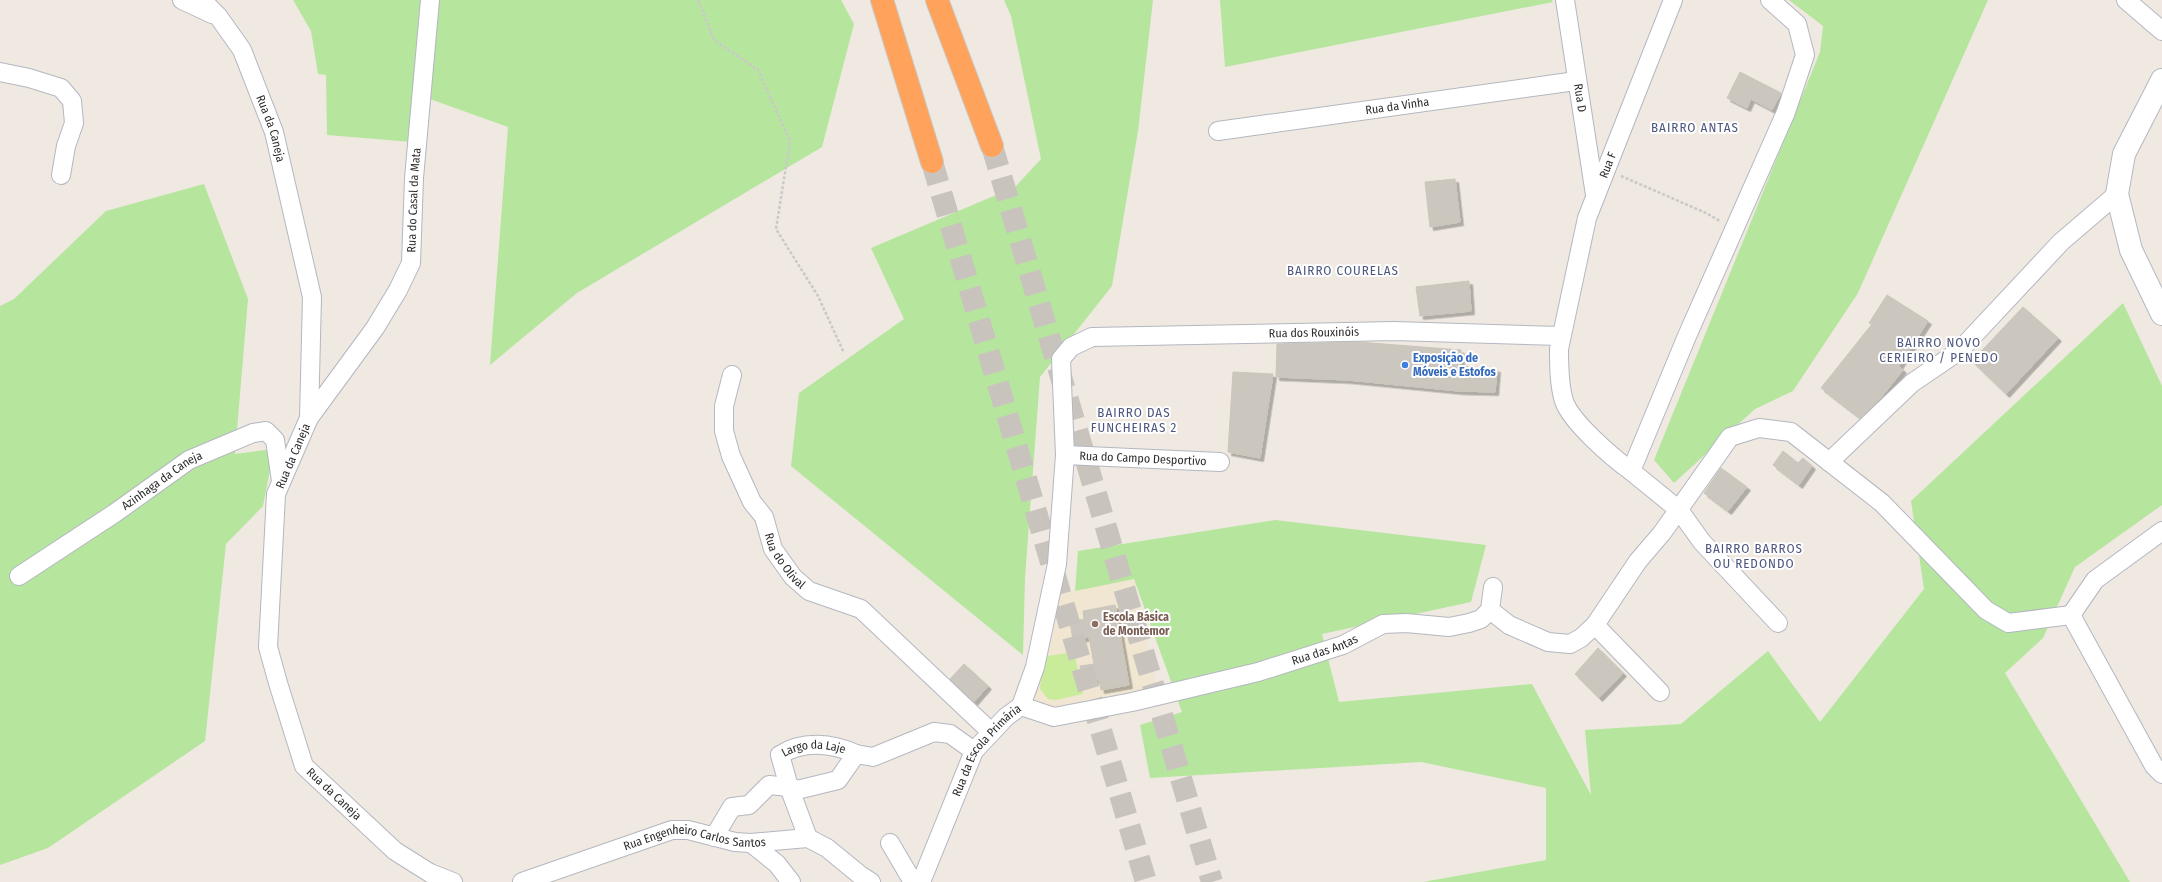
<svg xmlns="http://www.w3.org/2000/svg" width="2162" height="882" viewBox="0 0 2162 882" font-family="'Fira Sans Condensed',sans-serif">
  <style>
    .education { fill: #f0e6d1 }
    .green { fill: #b6e59e }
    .pitch { fill: #c9ec9a }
    .building { fill: #cbc7bf; stroke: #cbc5ba; filter: url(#shadow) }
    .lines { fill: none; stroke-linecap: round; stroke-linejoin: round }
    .highway-tunnel { stroke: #c8c4bd; stroke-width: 22; stroke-dasharray: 22 11; stroke-linecap: butt }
    .street-casing { stroke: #b4b7c1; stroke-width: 20 }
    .secondary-casing { stroke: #b4b7c1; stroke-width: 24 }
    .highway-casing { stroke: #c9c9c9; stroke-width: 24 }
    .path { stroke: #c9c9c9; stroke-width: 2.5; stroke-dasharray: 3 2; stroke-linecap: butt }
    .street { stroke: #fff; stroke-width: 18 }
    .secondary { stroke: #fff; stroke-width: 22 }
    .highway { stroke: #ffa35c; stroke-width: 22 }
    .shop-dot { fill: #3f7fe0; stroke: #fff; stroke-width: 1.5 }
    .education-dot { fill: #8d6e63; stroke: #fff; stroke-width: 1.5 }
    .labels { text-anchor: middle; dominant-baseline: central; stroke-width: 4; stroke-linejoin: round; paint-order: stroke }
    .street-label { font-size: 12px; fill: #2e2e2e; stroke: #fff }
    .shop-label { font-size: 12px; font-weight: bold; fill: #366cbe; stroke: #fff; text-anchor: start }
    .education-label { font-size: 12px; font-weight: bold; fill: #785e54; stroke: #fff; text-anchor: start }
    .neighbourhood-label { font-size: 13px; letter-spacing: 1px; fill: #4d5680; stroke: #fff }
  </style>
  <defs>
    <filter id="shadow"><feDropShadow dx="3.5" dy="3.5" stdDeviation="0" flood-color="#0004"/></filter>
  </defs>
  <rect width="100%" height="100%" fill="#efe9e1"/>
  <path class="education" d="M 1127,579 L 1134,579 L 1156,684 L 1155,688 L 1053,710 L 1037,702 L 1034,696 L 1055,595 Z"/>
  <path class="green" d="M 293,0 L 841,0 L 854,24 L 822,147 L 577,293 L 490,365 L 508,127 L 416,94 L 412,142 L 327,135 L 326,75 L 318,74 L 311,31 Z
    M 1004,0 L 1153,0 L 1138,131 L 1112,286 L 1040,377 L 1025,578 L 1023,655 L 791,466 L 799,393 L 904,319 L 871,248 L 1015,187 L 1041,159 L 1011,16 Z
    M 1220,0 L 1552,0 L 1553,2 L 1225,67 Z
    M 1789,0 L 1988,0 L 1858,293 L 1793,391 L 1755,409 L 1674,483 L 1654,460 L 1820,52 L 1823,26 Z
    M 204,184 L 248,299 L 235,454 L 274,449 L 263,506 L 226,544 L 205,741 L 48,848 L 0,865 L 0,306 L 14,299 L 106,211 Z
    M 2123,303 L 2162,386 L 2162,505 L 2075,567 L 2043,638 L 2005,673 L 2130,882 L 1423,882 L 1546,860 L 1546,788 L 1421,762 L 1150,778 L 1140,725 L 1182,712 L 1134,579 L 1075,591 L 1078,551 L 1275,520 L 1486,545 L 1471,602 L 1322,634 L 1339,702 L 1532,684 L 1591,795 L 1585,730 L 1681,724 L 1768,651 L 1820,722 L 1924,589 L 1911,501 Z"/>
  <path class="pitch" d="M 1074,652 L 1083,694 L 1056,700 L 1048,699 L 1040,689 L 1043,665 L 1048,656 Z"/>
  <path class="building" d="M 1740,72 L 1781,93 L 1772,110 L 1751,99 L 1747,108 L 1727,98 Z
    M 1455,179 L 1460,222 L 1430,227 L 1425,182 Z
    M 1469,281 L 1471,311 L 1420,316 L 1416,287 Z
    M 1887,295 L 1928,321 L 1899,366 L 1903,370 L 1879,400 L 1860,418 L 1821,388 L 1872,324 L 1869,323 Z
    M 2023,307 L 2058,338 L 2006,394 L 1972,361 Z
    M 1358,342 L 1461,350 L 1461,366 L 1497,369 L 1495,392 L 1459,391 L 1348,380 L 1276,377 L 1277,344 Z
    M 1233,372 L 1273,374 L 1260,458 L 1228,452 Z
    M 1783,451 L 1798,463 L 1803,458 L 1812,466 L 1799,485 L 1773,465 Z
    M 1721,468 L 1747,487 L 1728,511 L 1704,493 Z
    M 1115,605 L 1129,685 L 1101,690 L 1099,679 L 1083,682 L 1080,666 L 1094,664 L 1089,637 L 1073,640 L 1070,622 L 1084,619 L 1083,611 Z
    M 1598,648 L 1623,673 L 1599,698 L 1575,674 Z
    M 964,664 L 988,686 L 974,702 L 950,679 Z"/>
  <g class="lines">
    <path class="highway-tunnel" d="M 992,146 L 1212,882
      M 932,162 L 1146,882"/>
    <g class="street-casing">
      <g id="street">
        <path d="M 182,0 L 212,14"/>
        <path id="s1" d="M 202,0 L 218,16 L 242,50 L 274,132 L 312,297 L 309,418 L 276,494 L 268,647 L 278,683 L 304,766 L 395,851 L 430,873 L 453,882"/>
        <path id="s2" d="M 1565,0 L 1595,195"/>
        <path d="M 1770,0 L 1797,24 L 1805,55 L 1786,112 L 1687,336 L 1631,471 L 1679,510 L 1702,542 L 1778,623"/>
        <path d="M 2126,0 L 2162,31"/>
        <path d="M 0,72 L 29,78 L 61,88 L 72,101 L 74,123 L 66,146 L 61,175"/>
        <path id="s3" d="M 1218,131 L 1576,81"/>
        <path id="s4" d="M 732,375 L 724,406 L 724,431 L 731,456 L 752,502 L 764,517 L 773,549 L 793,577 L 809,591 L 861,609 L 991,732"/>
        <path id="s5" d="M 309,418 L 375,328 L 398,290 L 411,263 L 414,178 L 430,0"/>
        <path id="s6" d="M 1065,455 L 1220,462"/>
        <path d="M 1829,462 L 1912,383 L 1959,351 L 2061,242 L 2117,194"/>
        <path id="s7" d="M 1631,471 C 1613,458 1571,422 1564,401 C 1559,385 1559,365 1559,349 L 1587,218 L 1673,0"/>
        <path id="s8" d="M 19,576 L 115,513 L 189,460 L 253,433 L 266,431 L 275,440 L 281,481"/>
        <path d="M 1490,610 L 1509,625 L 1548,642 L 1570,644 L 1581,638 L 1595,625 L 1638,561 L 1662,533 L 1730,437 L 1759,428 L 1791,432 L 1882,503 L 1986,610 L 2008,623 L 2071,615 L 2154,766 L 2162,774"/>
        <path d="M 2071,615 L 2095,580 L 2162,531"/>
        <path d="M 1595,625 L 1660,692"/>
        <path id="s9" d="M 1021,706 L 1035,667 L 1057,564 L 1065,455 L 1061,359 L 1071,347 L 1092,337 L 1394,331 L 1560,336"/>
        <path id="s10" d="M 1021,706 L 1054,717 L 1132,702 L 1258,672 L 1343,645 L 1383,624 L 1406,623 L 1449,627 L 1469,623 L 1481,619 L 1490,610 L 1493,587"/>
        <path d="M 714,837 L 732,807 L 749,805 L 769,785 L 789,787 L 797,790 L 838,780 L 856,754 L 873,757 L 934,732 L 950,734 L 974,751"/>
        <path id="s11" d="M 808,838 L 789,787 L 780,755 C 803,740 832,743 856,754"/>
        <path d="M 751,843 L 777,864 L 791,882"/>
        <path d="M 890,843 L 913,882"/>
        <path id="s12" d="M 522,882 L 672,830 L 688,830 L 735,842 L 751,843 L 808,838 L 827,848 L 860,875 L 871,882"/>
        <path id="s13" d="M 921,882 L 974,751 L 1006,717 L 1021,706"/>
      </g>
    </g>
    <g class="secondary-casing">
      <path id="secondary" d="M 2162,80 L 2124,154 L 2117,194 L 2131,250 L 2162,314"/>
    </g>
    <g class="highway-casing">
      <path id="highway" d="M 882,0 L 932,162
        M 937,0 L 992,146"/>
    </g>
    <path class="path" d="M 698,0 L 714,40 L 758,70 L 790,141 L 776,229 L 818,296 L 844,353
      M 1621,176 L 1706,213 L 1720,221"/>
    <use href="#street" class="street"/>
    <use href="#secondary" class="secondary"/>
    <use href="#highway" class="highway"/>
  </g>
  <circle class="shop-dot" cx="1405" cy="365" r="4"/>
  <circle class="education-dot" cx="1095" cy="624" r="4"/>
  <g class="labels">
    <g class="street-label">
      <text stroke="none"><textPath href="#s2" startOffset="99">Rua D</textPath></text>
      <text stroke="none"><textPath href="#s3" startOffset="181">Rua da Vinha</textPath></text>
      <text stroke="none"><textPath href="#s1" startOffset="148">Rua da Caneja</textPath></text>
      <text stroke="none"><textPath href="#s7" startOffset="341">Rua F</textPath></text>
      <text stroke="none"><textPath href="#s5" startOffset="249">Rua do Casal da Mata</textPath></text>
      <text stroke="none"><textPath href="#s9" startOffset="613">Rua dos Rouxinóis</textPath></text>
      <text transform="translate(293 456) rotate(-67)">Rua da Caneja</text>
      <text stroke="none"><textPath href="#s6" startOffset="78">Rua do Campo Desportivo</textPath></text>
      <text stroke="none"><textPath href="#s8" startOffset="172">Azinhaga da Caneja</textPath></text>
      <text stroke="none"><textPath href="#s4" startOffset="202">Rua do Olival</textPath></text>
      <text stroke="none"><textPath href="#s10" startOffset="314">Rua das Antas</textPath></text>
      <text stroke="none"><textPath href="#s13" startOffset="149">Rua da Escola Primária</textPath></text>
      <text stroke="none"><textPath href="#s11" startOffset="123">Largo da Laje</textPath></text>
      <text stroke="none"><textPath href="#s1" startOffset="844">Rua da Caneja</textPath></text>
      <text stroke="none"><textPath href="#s12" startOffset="181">Rua Engenheiro Carlos Santos</textPath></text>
    </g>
    <g class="shop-label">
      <text x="1413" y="358">Exposição de<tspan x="1413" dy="14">Móveis e Estofos</tspan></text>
    </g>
    <g class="education-label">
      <text x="1103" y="617">Escola Básica<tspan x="1103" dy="14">de Montemor</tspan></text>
    </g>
    <g class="neighbourhood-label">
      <text x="1695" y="127">BAIRRO ANTAS</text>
      <text x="1343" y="270">BAIRRO COURELAS</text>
      <text x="1939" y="342">BAIRRO NOVO<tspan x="1939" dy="15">CERIEIRO / PENEDO</tspan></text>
      <text x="1134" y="412">BAIRRO DAS<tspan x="1134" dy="15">FUNCHEIRAS 2</tspan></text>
      <text x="1754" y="548">BAIRRO BARROS<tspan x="1754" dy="15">OU REDONDO</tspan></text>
    </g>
  </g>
</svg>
